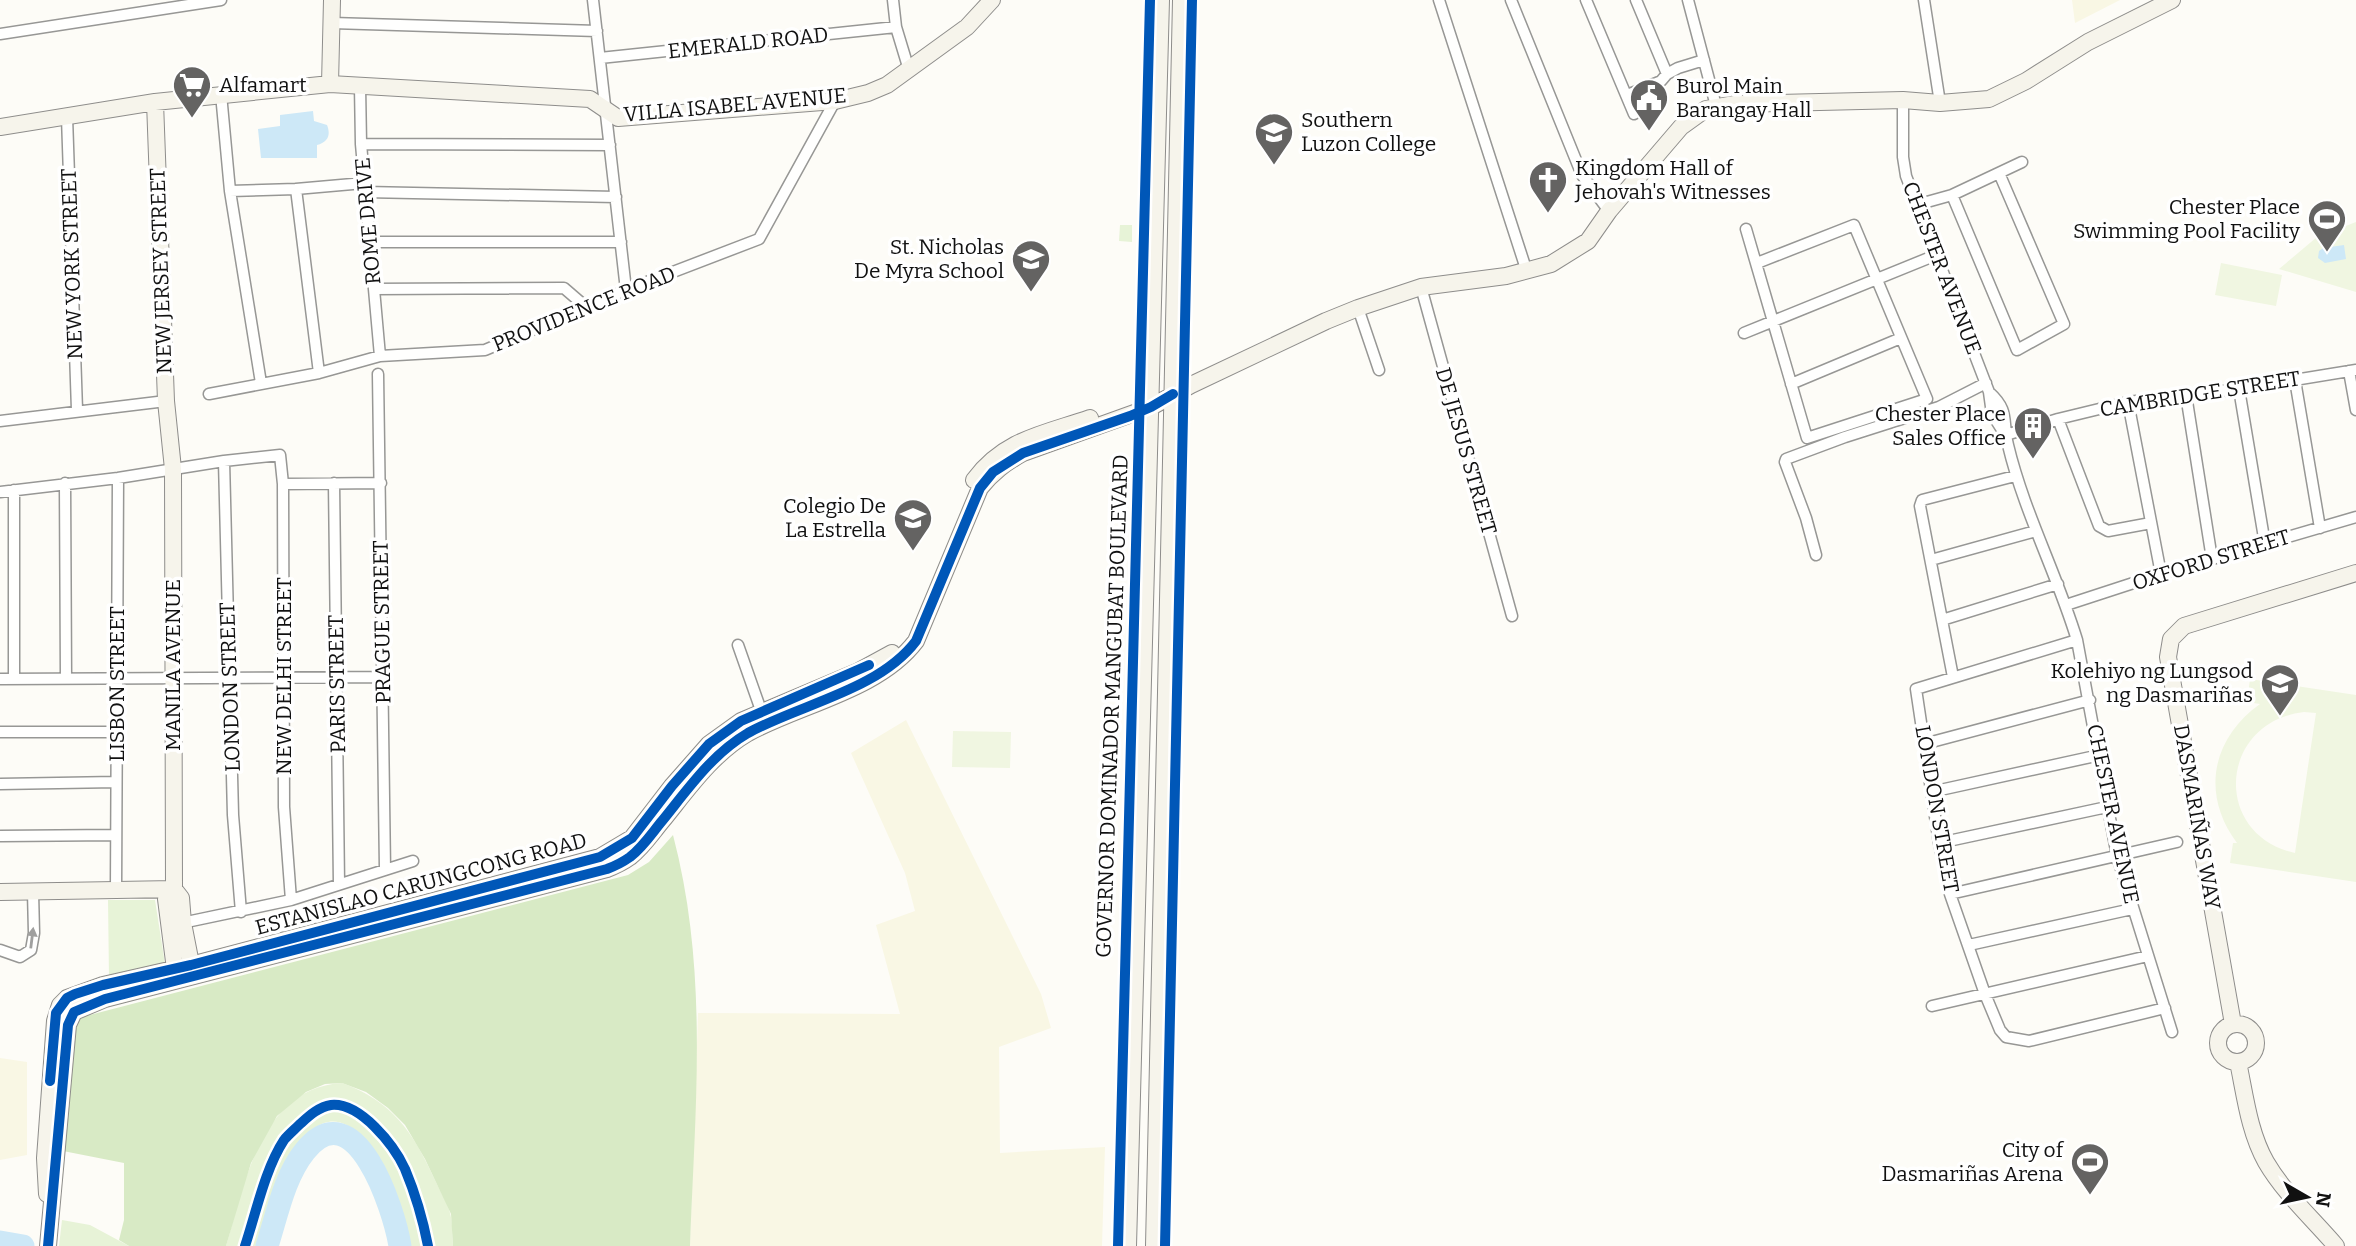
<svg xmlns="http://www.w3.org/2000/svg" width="2356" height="1246" viewBox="0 0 2356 1246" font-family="Bitter,serif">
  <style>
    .farmland { fill: #f9f7e4 }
    .green { fill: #e7f3d7 }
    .forest { fill: #d8eac5 }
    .pitch { fill: #f0f6e1; fill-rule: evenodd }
    .water { fill: #cde8f7 }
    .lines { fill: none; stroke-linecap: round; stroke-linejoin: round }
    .river { stroke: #cde8f7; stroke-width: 23 }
    .street-casing { stroke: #979795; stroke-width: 13 }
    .secondary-casing { stroke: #8e8d8b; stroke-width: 18 }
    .street { stroke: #fffffe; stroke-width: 10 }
    .secondary { stroke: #f6f4eb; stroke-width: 16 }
    .cycleway-casing { stroke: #fff; stroke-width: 15 }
    .cycleway { stroke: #0057b8; stroke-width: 10 }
    .oneway { fill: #a0a09f }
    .labels { text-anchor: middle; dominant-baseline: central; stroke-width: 7; stroke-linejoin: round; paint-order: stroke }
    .street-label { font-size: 21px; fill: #111; stroke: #fff }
    .poi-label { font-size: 21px; fill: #111; stroke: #fff; text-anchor: end }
  </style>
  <rect width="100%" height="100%" fill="#fdfcf7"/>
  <path class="farmland" d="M 2072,0 L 2120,0 L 2075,23 Z
    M 906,720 L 1041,994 L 1051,1028 L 999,1047 L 1000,1153 L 1105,1147 L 1102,1246 L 690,1246 L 698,1013 L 900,1014 L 876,925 L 915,911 L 905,873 L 851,753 Z
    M 0,1058 L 27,1062 L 27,1155 L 0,1160 Z"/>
  <path class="green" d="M 1120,225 L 1132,225 L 1132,242 L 1119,241 Z
    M 108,900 L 155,900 L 165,964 L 109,978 Z
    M 342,1083 C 392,1101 413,1132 434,1178 C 439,1189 447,1201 450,1213 C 453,1223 452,1236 453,1246 L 409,1246 C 398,1195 351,1059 291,1155 C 274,1182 267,1216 257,1246 L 226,1246 C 245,1182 261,1088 342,1083 Z
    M 62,1220 L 90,1225 L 129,1246 L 59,1246 Z"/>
  <path class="forest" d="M 673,835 C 709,972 695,1106 690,1246 L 453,1246 L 451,1214 L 425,1159 L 405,1125 L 388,1108 L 366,1092 L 342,1083 L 325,1084 L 306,1092 L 277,1116 L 251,1163 L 226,1246 L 129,1246 L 119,1240 L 124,1220 L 124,1163 L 63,1151 L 74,1027 L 82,1017 L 628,875 L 649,862 Z"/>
  <path class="pitch" d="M 2356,222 L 2356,292 L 2279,269 L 2317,237 Z
    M 2221,263 L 2282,275 L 2276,306 L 2215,295 Z
    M 2250,679 L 2356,695 L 2356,882 L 2230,863 L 2233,843 L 2237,843 C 2201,795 2211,739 2260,704 L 2247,702 ZM 2304,712 L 2316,713 L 2295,853 C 2211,834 2219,722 2304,712 Z
    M 953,731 L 1011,732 L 1010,768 L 952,767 Z"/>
  <path class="water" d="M 313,111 L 314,121 L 327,125 C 331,135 328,142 317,145 L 317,158 L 261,158 L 258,129 L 280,126 L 280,115 Z
    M 2344,245 L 2346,259 L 2325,263 L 2318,258 L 2319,251 L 2323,248 Z"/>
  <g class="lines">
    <path class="river" d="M 0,1242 L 23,1246
      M 267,1246 C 277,1215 284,1177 305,1151 C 355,1089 394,1209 400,1246"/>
    <g class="street-casing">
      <path id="street" d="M 593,0 L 626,290
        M 893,0 L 896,27 L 909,70
        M 1439,0 L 1527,272
        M 1511,0 L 1582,175 L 1609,211
        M 1586,0 L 1634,114
        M 1636,0 L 1667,74
        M 1688,0 L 1716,106
        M 1924,0 L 1940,103
        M 332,23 L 597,31
        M 0,34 L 221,0
        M 600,58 L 896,27
        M 360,86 L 361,144 L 380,356
        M 221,94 L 230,191 L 261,383
        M 1627,95 L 1661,81 L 1667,74 L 1678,68 L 1704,60
        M 1903,100 L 1903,157 L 1906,176 L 1989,392 L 1992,414 L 2004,433
        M 67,117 L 77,410
        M 361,144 L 610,145
        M 296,189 L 319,373
        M 230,191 L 296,189 L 364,183
        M 365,192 L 616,197
        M 1952,195 L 2017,350 L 2064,324 L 1999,173
        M 1916,205 L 1952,195 L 2022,162
        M 1746,229 L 1807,438 L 1927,399 L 1854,225 L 1757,263
        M 370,242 L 621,242
        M 1421,287 L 1512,616
        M 374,289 L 564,288 L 586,307
        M 1358,308 L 1379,370
        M 1744,333 L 1936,255
        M 2349,371 L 2356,410
        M 378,374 L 385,869
        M 2295,380 L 2320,528
        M 1791,384 L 1901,338
        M 2239,389 L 2265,544
        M 1989,392 C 2010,411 2002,420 2008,445 C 2024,512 2057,574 2077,640 L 2117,856 L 2172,1032
        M 209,394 L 319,373 L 380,356 L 485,350 L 626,290 L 759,239 L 835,101
        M 2186,395 L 2212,559
        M 2128,402 L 2161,574
        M 2058,419 L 2099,526 L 2108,531 L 2151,523
        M 0,421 L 166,401
        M 2006,435 L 2058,419 L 2128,402 L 2239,389 L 2356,370
        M 224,461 L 233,815 L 241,912
        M 65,483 L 66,679
        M 334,483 L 339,884
        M 283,484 L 381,483
        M 14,490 L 14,679
        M 0,492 L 118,478 L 224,461 L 280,455 L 283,484 L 284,807 L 291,900
        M 1816,555 L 1806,518 L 1785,462 L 1786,459 L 1845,437 L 1939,407 L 1986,383
        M 1931,560 L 2036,531
        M 2066,605 L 2161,574 L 2356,517
        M 1942,620 L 2058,584
        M 2077,640 L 1916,689 L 1939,843 L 1950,894 L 1985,994 L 2000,1030 L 2006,1037 L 2029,1041 L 2165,1008
        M 738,645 L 763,716
        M 1953,677 L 1920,506 L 1922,500 L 2015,476
        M 0,679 L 382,677
        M 0,732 L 117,732
        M 1924,744 L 2090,700
        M 0,784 L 116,782
        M 1931,792 L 2100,755
        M 0,836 L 116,835
        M 1939,843 L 2107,807
        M 116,890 L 118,478
        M 1950,894 L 2177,842
        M 177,924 L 291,900 L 413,861
        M 1969,945 L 2132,909
        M 0,950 L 20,957 L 31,950 L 34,933 L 33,892
        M 1932,1006 L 2148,956
        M 1118,1246 L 1150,0
        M 1165,1246 L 1192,0"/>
    </g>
    <g class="secondary-casing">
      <path id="secondary" d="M 330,84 L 332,0
        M 155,102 L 166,401 L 173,469 L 174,889 L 166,899 L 176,977
        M 0,127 L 155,102 L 330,84 L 590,99 L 618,118 L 835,101 L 868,93 L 887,85 L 967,27 L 992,0
        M 974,480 C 1004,439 1044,434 1090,418
        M 174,889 L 181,898 L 183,923 L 193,974
        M 0,892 L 174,889
        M2218 1043a19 19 0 1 1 38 0a19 19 0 1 1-38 0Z
        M 2233,1024 L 2168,657 L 2171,639 L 2184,626 L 2356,573
        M 2238,1062 C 2245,1095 2249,1132 2266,1162 C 2284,1193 2313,1219 2336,1246
        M 47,1194 L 45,1158 L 55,1021 L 60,1005 L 67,998 L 103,985 L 191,965 L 600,857 L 632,838 L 672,786 L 709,744 L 741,721 L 859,671 L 892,653
        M 48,1246 L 68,1025 L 74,1012 L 105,999 L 607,869 C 615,866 623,862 630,857 C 643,847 652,833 662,821 C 688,789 712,754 748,733 C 801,704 879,690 916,641 L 980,488 C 993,472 1005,463 1023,453 L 1151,407 L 1191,385 L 1326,321 L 1358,308 L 1421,287 L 1506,276 L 1551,264 L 1588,241 L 1609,211 L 1681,127 L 1706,109 L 1735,104 L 1903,100 L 1940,103 L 1989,99 L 2026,81 L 2088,42 L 2172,0
        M 1128,1246 L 1161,0
        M 1154,1246 L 1181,0"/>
    </g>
    <use href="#street" class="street"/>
    <use href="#secondary" class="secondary"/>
    <g class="cycleway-casing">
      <path id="cycleway" d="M 50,1081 L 56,1013 L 67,998 L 75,994 L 103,985 L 191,965 L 600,857 L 632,838 L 672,786 L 709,744 L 741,721 L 869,665
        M 48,1246 L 68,1025 L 74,1012 L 105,999 L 607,869 C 615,866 623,862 630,857 C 643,847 652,833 662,821 C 688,789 712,754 748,733 C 801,704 879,690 916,641 L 980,488 L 993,472 L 1023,453 L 1130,416 L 1151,407 L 1173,394
        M 245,1246 C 256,1213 265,1169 284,1140 C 288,1135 294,1130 299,1125 C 308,1117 318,1107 331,1105 C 360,1102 394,1145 405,1169 C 415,1193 423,1220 428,1246
        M 1118,1246 L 1150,0
        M 1165,1246 L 1192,0"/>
    </g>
    <use href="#cycleway" class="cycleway"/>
  </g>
  <defs><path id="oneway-solid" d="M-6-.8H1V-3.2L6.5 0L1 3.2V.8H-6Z" transform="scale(1.75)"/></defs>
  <use class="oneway" href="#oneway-solid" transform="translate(32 938) rotate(-83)"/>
  <defs>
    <g id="supermarket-pin" transform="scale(2.0125)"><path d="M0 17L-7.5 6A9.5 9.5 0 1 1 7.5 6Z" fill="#646362" stroke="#fff"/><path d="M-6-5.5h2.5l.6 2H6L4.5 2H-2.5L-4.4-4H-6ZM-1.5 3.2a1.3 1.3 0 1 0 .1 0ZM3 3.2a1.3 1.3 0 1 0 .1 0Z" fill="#fff"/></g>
    <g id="civic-pin" transform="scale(2.0125)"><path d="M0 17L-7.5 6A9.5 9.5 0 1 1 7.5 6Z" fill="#646362" stroke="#fff"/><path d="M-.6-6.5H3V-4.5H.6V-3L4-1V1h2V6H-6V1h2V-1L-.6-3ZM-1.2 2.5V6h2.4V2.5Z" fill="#fff"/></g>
    <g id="university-pin" transform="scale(2.0125)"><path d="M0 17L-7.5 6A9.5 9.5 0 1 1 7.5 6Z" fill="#646362" stroke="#fff"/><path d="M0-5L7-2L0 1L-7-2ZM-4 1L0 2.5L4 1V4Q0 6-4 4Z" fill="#fff"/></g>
    <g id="church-pin" transform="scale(2.0125)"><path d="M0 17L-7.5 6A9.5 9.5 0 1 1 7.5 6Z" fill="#646362" stroke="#fff"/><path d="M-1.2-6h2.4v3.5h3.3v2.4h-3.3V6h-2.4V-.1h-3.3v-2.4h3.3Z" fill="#fff"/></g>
    <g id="stadium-pin" transform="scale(2.0125)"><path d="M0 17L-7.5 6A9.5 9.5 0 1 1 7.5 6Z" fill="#646362" stroke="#fff"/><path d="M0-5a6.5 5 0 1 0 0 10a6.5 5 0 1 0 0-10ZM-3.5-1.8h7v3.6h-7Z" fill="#fff"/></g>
    <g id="school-pin" transform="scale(2.0125)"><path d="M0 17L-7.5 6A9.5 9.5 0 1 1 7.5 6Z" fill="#646362" stroke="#fff"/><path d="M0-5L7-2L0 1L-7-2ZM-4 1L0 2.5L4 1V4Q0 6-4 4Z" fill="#fff"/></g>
    <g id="building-pin" transform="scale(2.0125)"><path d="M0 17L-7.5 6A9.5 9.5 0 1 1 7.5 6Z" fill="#646362" stroke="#fff"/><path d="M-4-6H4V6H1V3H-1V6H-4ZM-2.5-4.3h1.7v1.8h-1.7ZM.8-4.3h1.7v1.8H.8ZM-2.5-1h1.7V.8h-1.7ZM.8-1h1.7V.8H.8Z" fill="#fff"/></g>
  </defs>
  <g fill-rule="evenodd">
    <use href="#supermarket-pin" x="192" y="85"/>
    <use href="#civic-pin" x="1649" y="98"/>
    <use href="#university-pin" x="1274" y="132"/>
    <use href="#church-pin" x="1548" y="180"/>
    <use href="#stadium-pin" x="2327" y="219"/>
    <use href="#school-pin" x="1031" y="259"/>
    <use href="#building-pin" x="2033" y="426"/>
    <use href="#school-pin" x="913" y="518"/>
    <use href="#university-pin" x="2280" y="683"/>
    <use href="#stadium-pin" x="2090" y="1162"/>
  </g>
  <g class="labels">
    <g class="street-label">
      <text transform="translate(748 43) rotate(-6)">EMERALD ROAD</text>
      <text transform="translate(735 105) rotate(-5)">VILLA ISABEL AVENUE</text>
      <text transform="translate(368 221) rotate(-95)">ROME DRIVE</text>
      <text transform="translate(72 264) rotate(-92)">NEW YORK STREET</text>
      <text transform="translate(1942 268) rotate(69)">CHESTER AVENUE</text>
      <text transform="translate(161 271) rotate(-92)">NEW JERSEY STREET</text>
      <text transform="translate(584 309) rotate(-22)">PROVIDENCE ROAD</text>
      <text transform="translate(2200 394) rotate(-9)">CAMBRIDGE STREET</text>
      <text transform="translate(1466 451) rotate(74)">DE JESUS STREET</text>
      <text transform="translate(2211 560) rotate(-17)">OXFORD STREET</text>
      <text transform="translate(382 622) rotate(-91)">PRAGUE STREET</text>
      <text transform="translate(173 665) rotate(-90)">MANILA AVENUE</text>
      <text transform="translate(284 676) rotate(-90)">NEW DELHI STREET</text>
      <text transform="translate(117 684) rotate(-90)">LISBON STREET</text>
      <text transform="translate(337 684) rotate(-91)">PARIS STREET</text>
      <text transform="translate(230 687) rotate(-92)">LONDON STREET</text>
      <text transform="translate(1112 706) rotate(-88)">GOVERNOR DOMINADOR MANGUBAT BOULEVARD</text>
      <text transform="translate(1937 809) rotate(80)">LONDON STREET</text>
      <text transform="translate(2113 814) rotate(78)">CHESTER AVENUE</text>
      <text transform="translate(2197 817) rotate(80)">DASMARIÑAS WAY</text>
      <text transform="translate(421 884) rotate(-15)">ESTANISLAO CARUNGCONG ROAD</text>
    </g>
    <g class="poi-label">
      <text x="219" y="85" text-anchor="start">Alfamart</text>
      <text x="1676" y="86" text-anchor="start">Burol Main<tspan x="1676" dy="24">Barangay Hall</tspan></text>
      <text x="1301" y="120" text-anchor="start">Southern<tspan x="1301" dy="24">Luzon College</tspan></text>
      <text x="1575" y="168" text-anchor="start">Kingdom Hall of<tspan x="1575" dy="24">Jehovah's Witnesses</tspan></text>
      <text x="2300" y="207">Chester Place<tspan x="2300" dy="24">Swimming Pool Facility</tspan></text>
      <text x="1004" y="247">St. Nicholas<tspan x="1004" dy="24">De Myra School</tspan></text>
      <text x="2006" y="414">Chester Place<tspan x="2006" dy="24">Sales Office</tspan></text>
      <text x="886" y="506">Colegio De<tspan x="886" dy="24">La Estrella</tspan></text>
      <text x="2253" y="671">Kolehiyo ng Lungsod<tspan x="2253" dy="24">ng Dasmariñas</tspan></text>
      <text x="2063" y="1150">City of<tspan x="2063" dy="24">Dasmariñas Arena</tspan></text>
    </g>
  </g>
  <g transform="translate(2307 1197) rotate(99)" stroke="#ffffff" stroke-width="5" paint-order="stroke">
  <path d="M0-5L12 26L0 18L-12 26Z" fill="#111111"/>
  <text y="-10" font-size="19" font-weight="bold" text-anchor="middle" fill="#111111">N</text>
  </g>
</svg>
